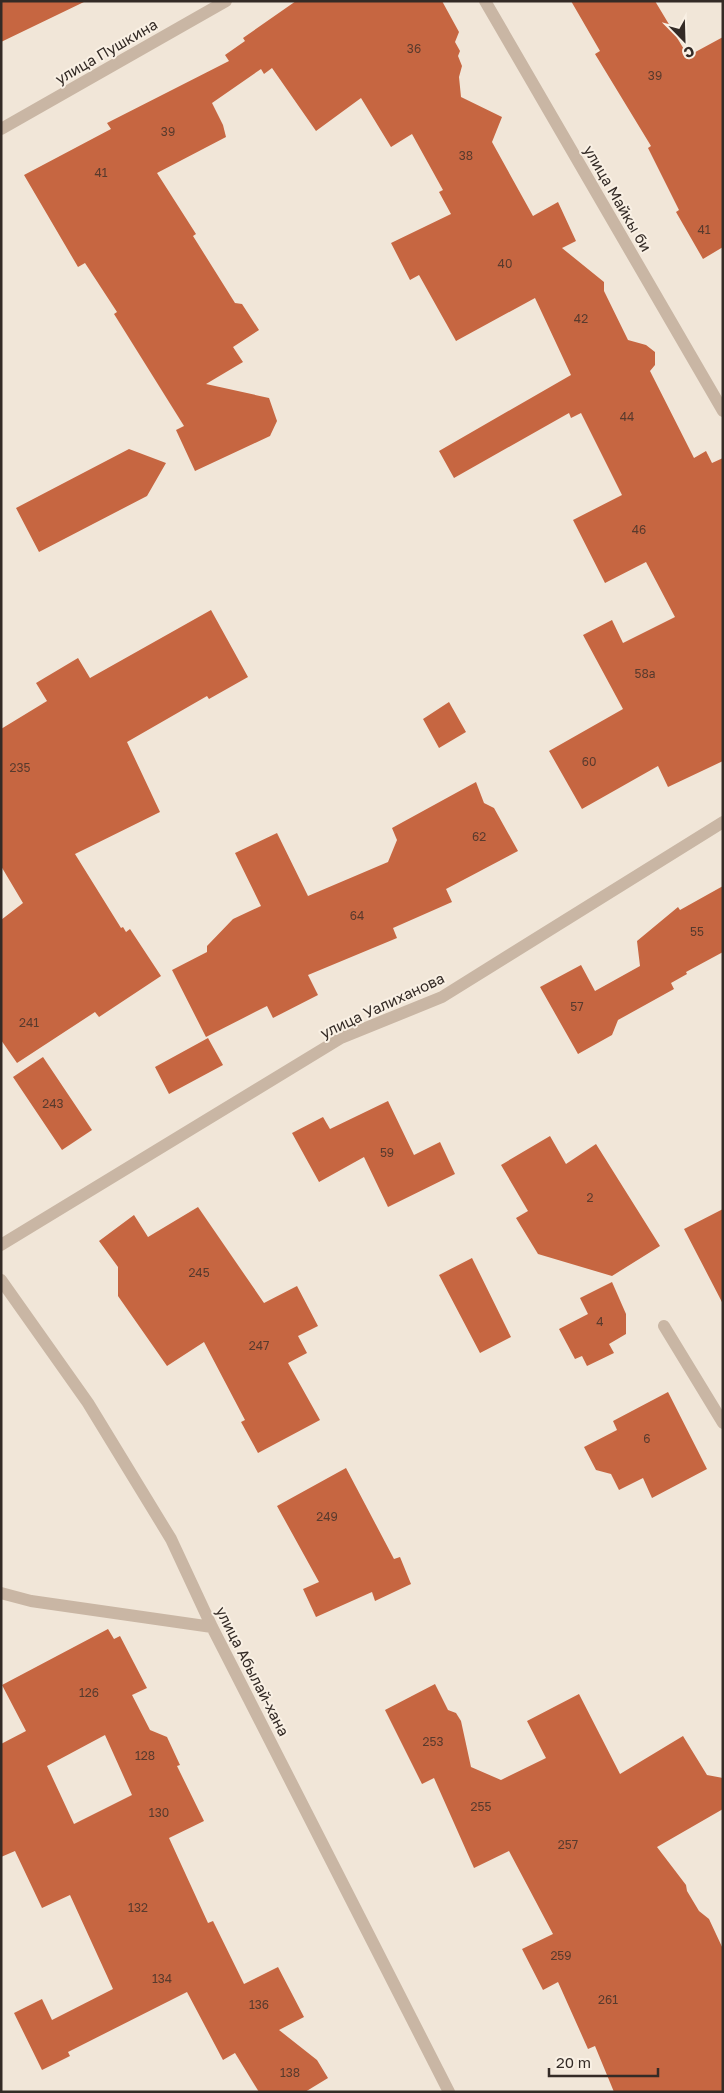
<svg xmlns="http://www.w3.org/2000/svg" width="724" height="2093" viewBox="0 0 724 2093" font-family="'Golos Text',sans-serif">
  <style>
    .building { fill: #c66641; fill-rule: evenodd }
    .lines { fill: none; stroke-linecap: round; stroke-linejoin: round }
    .minor { stroke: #c9b6a4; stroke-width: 12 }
    .labels { text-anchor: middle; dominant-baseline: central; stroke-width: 4; stroke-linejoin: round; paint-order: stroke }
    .number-label { font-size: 12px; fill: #583a2d }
    .street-label { font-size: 15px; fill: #342b26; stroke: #f9f0e4 }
  </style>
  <rect width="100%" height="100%" fill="#f1e6d8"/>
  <path class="building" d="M 1,1 L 86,1 L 1,42 Z
    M 296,1 L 442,1 L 459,32 L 455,42 L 460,51 L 458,56 L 462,66 L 459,77 L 461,97 L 502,117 L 492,142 L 533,216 L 558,202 L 576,241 L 562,248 L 604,282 L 604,291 L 628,340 L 646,345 L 655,352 L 655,365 L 650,371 L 694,458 L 706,451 L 712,463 L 723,458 L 723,761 L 668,787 L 658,766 L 582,809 L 549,751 L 623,709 L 583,635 L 612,620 L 623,643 L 675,617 L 646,562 L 605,583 L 573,520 L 622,495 L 581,413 L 571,418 L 569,413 L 454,478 L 439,451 L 571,375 L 535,298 L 456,341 L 419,275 L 410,280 L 391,243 L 451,214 L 439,192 L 443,190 L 412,134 L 391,147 L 361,98 L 316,131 L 272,68 L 264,74 L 261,69 L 212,103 L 223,125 L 226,137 L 157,173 L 196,234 L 193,236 L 235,303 L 242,304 L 259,330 L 233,347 L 243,362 L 206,384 L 269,398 L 277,421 L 270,436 L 195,471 L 176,430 L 184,426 L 114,314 L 117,312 L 85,263 L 78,267 L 24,175 L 111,129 L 107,123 L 229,61 L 225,55 L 245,41 L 243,38 Z
    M 571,1 L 655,1 L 688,56 L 723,37 L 723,247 L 703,259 L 676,212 L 679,210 L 648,148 L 651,146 L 595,54 L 600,51 Z
    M 129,449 L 166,463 L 147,496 L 39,552 L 16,508 Z
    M 211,610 L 248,677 L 209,699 L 207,696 L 127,742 L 160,812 L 75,854 L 121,928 L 123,927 L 126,932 L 130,929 L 161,976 L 99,1017 L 95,1012 L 17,1063 L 1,1040 L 1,920 L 23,903 L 1,866 L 1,729 L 47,701 L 36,683 L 78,658 L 90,678 Z
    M 449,702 L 466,732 L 439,748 L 423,719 Z
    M 476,782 L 484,803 L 494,808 L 518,851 L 446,889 L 452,902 L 393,928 L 397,938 L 308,975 L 318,995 L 273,1018 L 267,1006 L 206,1037 L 172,970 L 207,952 L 207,946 L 233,919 L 261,906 L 235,853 L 277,833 L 308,896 L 388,862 L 397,840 L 392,828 Z
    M 723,886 L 723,952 L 686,972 L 687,974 L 671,983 L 674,989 L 618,1020 L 612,1035 L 578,1054 L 540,987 L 581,965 L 595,991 L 640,966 L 637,941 L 678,907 L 680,910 Z
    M 208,1038 L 223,1065 L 169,1094 L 155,1067 Z
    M 43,1057 L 92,1130 L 62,1150 L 13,1077 Z
    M 388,1101 L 414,1155 L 440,1142 L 455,1174 L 388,1207 L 364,1157 L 319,1182 L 292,1133 L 323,1117 L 330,1129 Z
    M 550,1136 L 566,1164 L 596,1144 L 660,1246 L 612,1276 L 538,1254 L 516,1218 L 528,1211 L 501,1165 Z
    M 198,1207 L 264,1303 L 297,1286 L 318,1326 L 298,1336 L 307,1353 L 288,1363 L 320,1420 L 258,1453 L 241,1422 L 245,1420 L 204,1342 L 167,1366 L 118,1296 L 118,1267 L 99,1241 L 134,1215 L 148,1237 Z
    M 723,1209 L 723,1304 L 684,1229 Z
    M 472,1258 L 511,1337 L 480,1353 L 439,1275 Z
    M 612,1282 L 626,1314 L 626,1334 L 609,1344 L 614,1353 L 587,1366 L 582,1356 L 575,1359 L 559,1329 L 588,1314 L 580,1298 Z
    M 668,1392 L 707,1469 L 652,1498 L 643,1478 L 619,1490 L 611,1474 L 596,1470 L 584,1447 L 617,1430 L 613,1421 Z
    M 346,1468 L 394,1559 L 400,1557 L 411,1584 L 375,1601 L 372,1592 L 316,1617 L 303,1589 L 319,1582 L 277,1506 Z
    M 108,1629 L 114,1639 L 120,1636 L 147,1688 L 132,1695 L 150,1730 L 167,1737 L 180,1765 L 177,1766 L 204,1821 L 169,1838 L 208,1923 L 213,1921 L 244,1984 L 278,1967 L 304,2017 L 279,2030 L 317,2060 L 328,2078 L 305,2092 L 259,2092 L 235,2053 L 223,2060 L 187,1992 L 68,2052 L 70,2056 L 42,2070 L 14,2013 L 42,1999 L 52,2020 L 113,1989 L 70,1895 L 42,1908 L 15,1851 L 1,1857 L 1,1744 L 26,1731 L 2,1685 ZM 105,1735 L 132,1795 L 74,1824 L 47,1766 Z
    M 435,1684 L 448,1710 L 456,1713 L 461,1721 L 471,1767 L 501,1780 L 546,1758 L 527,1721 L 579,1694 L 620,1774 L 683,1736 L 707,1775 L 723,1778 L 723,1809 L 657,1847 L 686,1885 L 687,1891 L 699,1911 L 709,1919 L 723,1949 L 723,2092 L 614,2092 L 595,2046 L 588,2049 L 558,1982 L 543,1990 L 522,1949 L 553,1934 L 509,1851 L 474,1868 L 434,1778 L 422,1784 L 385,1710 Z"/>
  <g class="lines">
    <path class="minor" d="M 485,1 L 723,411
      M 1,129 L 226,1
      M 1,1245 L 341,1038 L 442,997 L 723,822
      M 1,1280 L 88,1403 L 171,1539 L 212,1627 L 449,2092
      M 664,1326 L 723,1423
      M 1,1593 L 31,1601 L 212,1627"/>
  </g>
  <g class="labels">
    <g class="number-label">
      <text x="414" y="48">36</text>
      <text x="655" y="75">39</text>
      <text x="168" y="131">39</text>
      <text x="466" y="155">38</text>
      <text x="101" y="172">41</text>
      <text x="704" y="229">41</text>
      <text x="505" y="263">40</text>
      <text x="581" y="318">42</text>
      <text x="627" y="416">44</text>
      <text x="639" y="529">46</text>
      <text x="645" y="673">58а</text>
      <text x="589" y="761">60</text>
      <text x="20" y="767">235</text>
      <text x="479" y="836">62</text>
      <text x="357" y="915">64</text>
      <text x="697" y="931">55</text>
      <text x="577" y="1006">57</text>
      <text x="29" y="1022">241</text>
      <text x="53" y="1103">243</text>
      <text x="387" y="1152">59</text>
      <text x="590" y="1197">2</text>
      <text x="199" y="1272">245</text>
      <text x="600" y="1321">4</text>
      <text x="259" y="1345">247</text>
      <text x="647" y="1438">6</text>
      <text x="327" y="1516">249</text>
      <text x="89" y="1692">126</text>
      <text x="433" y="1741">253</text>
      <text x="145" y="1755">128</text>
      <text x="481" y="1806">255</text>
      <text x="159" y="1812">130</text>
      <text x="568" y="1844">257</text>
      <text x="138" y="1907">132</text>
      <text x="561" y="1955">259</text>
      <text x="162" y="1978">134</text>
      <text x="608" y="1999">261</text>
      <text x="259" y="2004">136</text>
      <text x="290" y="2072">138</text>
    </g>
    <g class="street-label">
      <text transform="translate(106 51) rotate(-30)">улица Пушкина</text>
      <text transform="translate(618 198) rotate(60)">улица Майкы би</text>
      <text transform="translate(382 1005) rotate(-25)">улица Уалиханова</text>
      <text transform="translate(253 1671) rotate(63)">улица Абылай-хана</text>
    </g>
  </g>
  <rect width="724" height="2093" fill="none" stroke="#342b26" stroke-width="5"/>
  <g transform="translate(684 40) rotate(157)" stroke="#f9f0e4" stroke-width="4" paint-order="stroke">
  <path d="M0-4L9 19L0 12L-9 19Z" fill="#342b26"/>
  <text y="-8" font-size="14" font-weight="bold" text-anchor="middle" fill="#342b26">С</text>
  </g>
  <path d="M549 2068v8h109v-8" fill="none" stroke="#342b26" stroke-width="2.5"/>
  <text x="556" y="2068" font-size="15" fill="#342b26" stroke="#f9f0e4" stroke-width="4" paint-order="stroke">20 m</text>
</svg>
